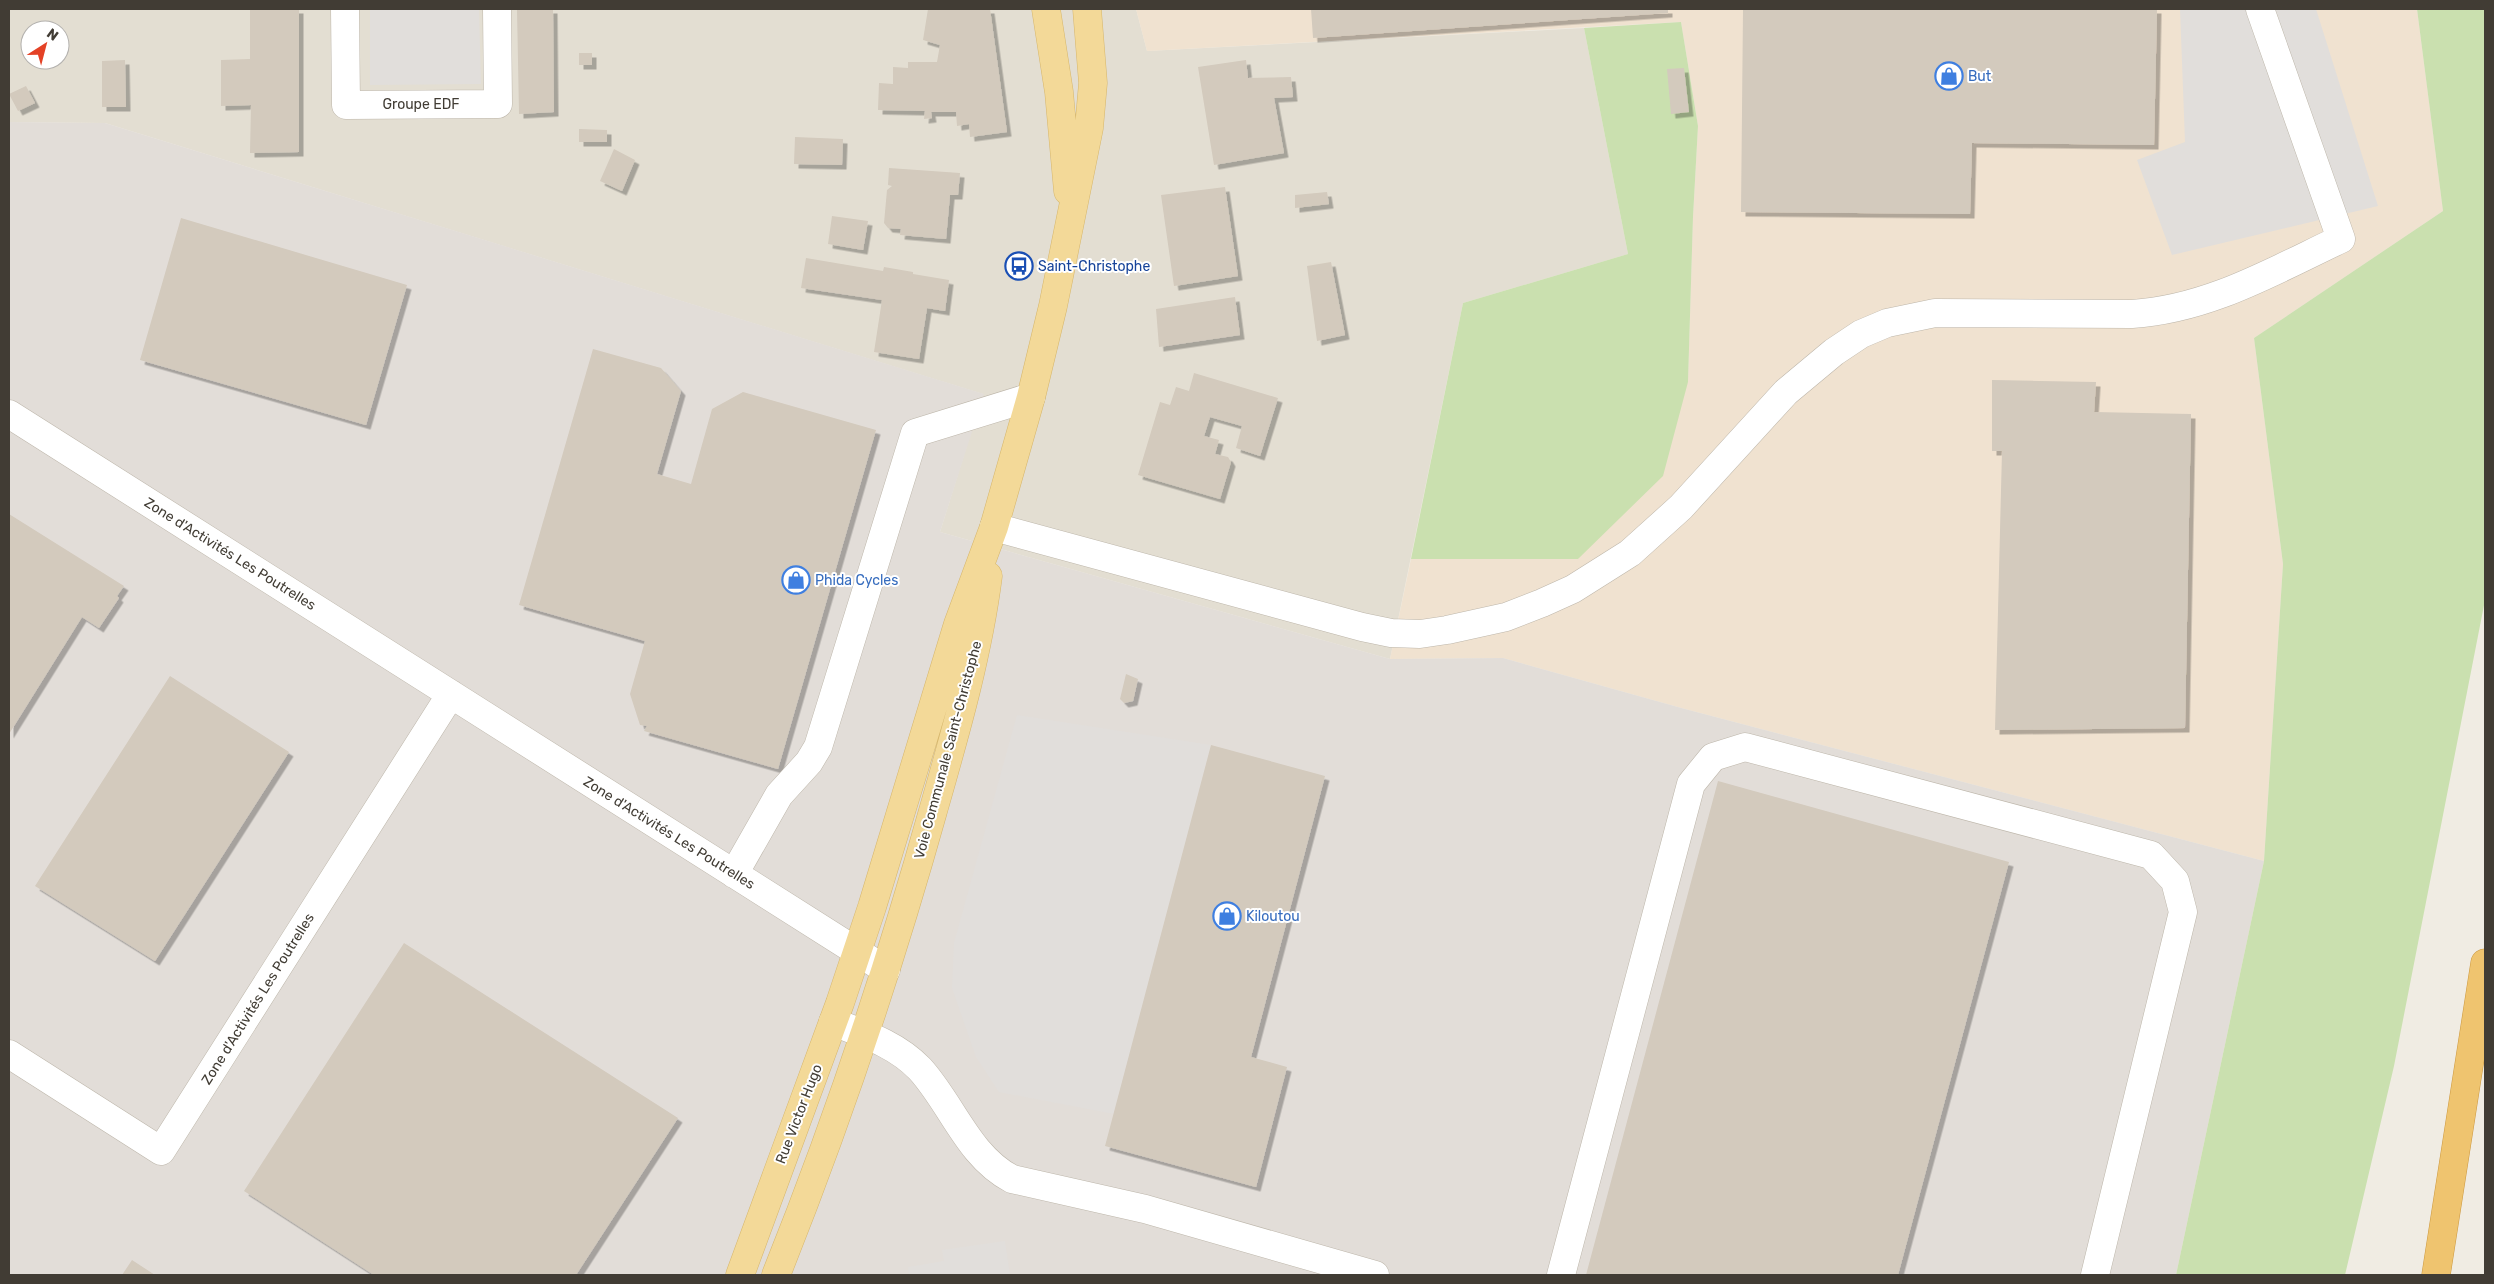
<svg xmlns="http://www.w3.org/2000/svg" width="2494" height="1284" viewBox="0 0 2494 1284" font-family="Rubik,sans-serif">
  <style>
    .residential { fill: #e3ded2; fill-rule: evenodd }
    .commercial { fill: #f0e2d0 }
    .industrial { fill: #e2ddd8 }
    .green { fill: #cae0af }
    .parking { fill: #e1dedb }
    .building { fill: #d3cabd; filter: url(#shadow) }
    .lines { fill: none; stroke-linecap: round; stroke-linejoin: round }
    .minor-casing { stroke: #bdb6aa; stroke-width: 29 }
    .major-casing { stroke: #d6b66b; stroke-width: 29 }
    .highway-casing { stroke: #cc9941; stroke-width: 29 }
    .minor { stroke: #fff; stroke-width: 28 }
    .major { stroke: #f3d998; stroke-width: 28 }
    .highway { stroke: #efc46f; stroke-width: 28 }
    .labels { text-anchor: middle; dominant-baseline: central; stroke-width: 4; stroke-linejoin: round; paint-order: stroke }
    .shop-label { font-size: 14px; fill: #366cbe; stroke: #fff; text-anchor: start }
    .street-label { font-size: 14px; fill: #413c34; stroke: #fff }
    .transit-label { font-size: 14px; fill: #164399; stroke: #fff; text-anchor: start }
  </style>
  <defs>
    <filter id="shadow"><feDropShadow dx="4.5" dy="4.5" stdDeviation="0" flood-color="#0004"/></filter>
  </defs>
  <rect width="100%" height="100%" fill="#f0ece3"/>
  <path class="residential" d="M 9,9 L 1136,9 L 1147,51 L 1584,28 L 1628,254 L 1463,303 L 1390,659 L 940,532 L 983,394 L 105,123 L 9,122 ZM 30,30 L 60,30 L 60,60 L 30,60 Z"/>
  <path class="commercial" d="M 1136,9 L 2417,9 L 2443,211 L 2254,338 L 2283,564 L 2264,861 L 1685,709 L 1503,658 L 1390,659 L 1411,559 L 1578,559 L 1688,382 L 1693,217 L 1698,126 L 1681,22 L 1147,51 Z"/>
  <path class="industrial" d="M 9,122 L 105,123 L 984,394 L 940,532 L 1390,659 L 1503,658 L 1685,709 L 2264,861 L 2176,1275 L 9,1275 Z"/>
  <path class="green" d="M 2417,9 L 2485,9 L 2485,600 L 2394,1066 L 2345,1275 L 2176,1275 L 2264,861 L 2283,564 L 2254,338 L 2443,211 Z
    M 1681,22 L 1698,126 L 1693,217 L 1688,382 L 1663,476 L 1578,559 L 1411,559 L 1463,303 L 1628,254 L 1584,28 Z"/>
  <path class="parking" d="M 370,9 L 479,9 L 481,84 L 370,85 Z
    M 2180,9 L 2316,9 L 2378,206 L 2172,255 L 2137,160 L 2185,142 Z
    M 1017,715 L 1211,745 L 1114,1114 L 999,1092 L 976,1057 L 952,988 L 954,943 Z
    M 1005,1241 L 1010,1275 L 909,1275 L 908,1267 L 944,1261 L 942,1250 Z"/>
  <path class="building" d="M 250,9 L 299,9 L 299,152 L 250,153 L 251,105 L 221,106 L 221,60 L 250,59 Z
    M 517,9 L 553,9 L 554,112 L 519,114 Z
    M 928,9 L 990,9 L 1007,132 L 970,137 L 969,124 L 957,126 L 956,112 L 931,112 L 932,118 L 924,119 L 925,111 L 878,110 L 879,83 L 893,84 L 893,67 L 908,68 L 908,62 L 937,62 L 940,45 L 923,40 Z
    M 1311,9 L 1668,9 L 1668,13 L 1313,38 Z
    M 1743,9 L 2157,9 L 2154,145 L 1972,143 L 1970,214 L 1741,212 Z
    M 579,53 L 592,53 L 592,65 L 579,65 Z
    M 125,60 L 126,107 L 102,107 L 102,61 Z
    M 1246,60 L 1248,78 L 1291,77 L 1293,97 L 1274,98 L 1284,153 L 1214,165 L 1198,67 Z
    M 1684,68 L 1689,112 L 1671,114 L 1667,69 Z
    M 26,86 L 35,103 L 18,111 L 9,94 Z
    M 579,129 L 607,130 L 607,142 L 579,142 Z
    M 795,137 L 843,139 L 842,165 L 794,164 Z
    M 614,149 L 635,160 L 622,191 L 600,181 Z
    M 889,168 L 960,173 L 958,195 L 950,195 L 946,239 L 900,235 L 901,229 L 888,228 L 884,223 L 887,190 L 892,186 L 888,185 Z
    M 1225,187 L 1238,276 L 1174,286 L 1161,195 Z
    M 1327,192 L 1329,204 L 1295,208 L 1295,195 Z
    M 832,216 L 868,221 L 863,250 L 828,244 Z
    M 181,218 L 407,285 L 366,425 L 140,360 Z
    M 806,258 L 883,271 L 884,267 L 913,272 L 913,274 L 949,280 L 945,311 L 927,308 L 919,359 L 874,352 L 882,300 L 801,288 Z
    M 1331,262 L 1345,335 L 1317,341 L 1307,266 Z
    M 1235,297 L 1240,335 L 1159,347 L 1156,309 Z
    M 593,349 L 661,368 L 681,391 L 657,474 L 691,484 L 712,409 L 743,392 L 876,430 L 778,769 L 644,731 L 647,726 L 640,725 L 630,694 L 645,641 L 519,605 Z
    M 1194,373 L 1278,398 L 1260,456 L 1236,448 L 1242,426 L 1210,417 L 1204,436 L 1219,440 L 1215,454 L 1228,457 L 1231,462 L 1220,499 L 1138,475 L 1160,402 L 1170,405 L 1176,387 L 1189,391 Z
    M 1992,380 L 2096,382 L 2094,412 L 2191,414 L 2185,728 L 1995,730 L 2002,451 L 1992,451 Z
    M 9,514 L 124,586 L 117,596 L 119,598 L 99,628 L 82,617 L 9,734 Z
    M 1126,674 L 1138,679 L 1133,701 L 1124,703 L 1120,699 Z
    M 170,676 L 289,752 L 155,961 L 35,886 Z
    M 1211,745 L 1325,776 L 1251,1057 L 1287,1067 L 1256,1187 L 1105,1146 Z
    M 1718,781 L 2009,862 L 1898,1275 L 1586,1275 Z
    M 404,943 L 678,1118 L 576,1275 L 374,1275 L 244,1191 Z
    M 132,1260 L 155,1275 L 122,1275 Z"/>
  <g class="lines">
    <g class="minor-casing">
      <path id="minor" d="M 345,9 L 346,105 L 498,104 L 497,9
        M 9,414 L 886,970
        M 994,527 L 1362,627 L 1391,633 L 1420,634 L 1447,630 L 1506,617 L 1542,603 L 1573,589 L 1630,553 L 1681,507 L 1786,392 L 1834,352 L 1861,334 L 1887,323 L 1935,313 L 2132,314 C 2209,309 2273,271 2341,239 L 2260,9
        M 734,874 L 779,795 L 809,762 L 818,747 L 915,433 L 1031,397
        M 833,1022 C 864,1034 896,1044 920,1069 C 952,1104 968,1156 1012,1179 L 1145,1209 L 1375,1275
        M 9,1054 L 161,1151 L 451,694
        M 1561,1275 L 1691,784 L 1713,757 L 1745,747 L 2151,855 L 2175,881 L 2183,912 L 2095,1275"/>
    </g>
    <g class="major-casing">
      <path id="major" d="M 1046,9 L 1059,92 L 1068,191
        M 740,1275 L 840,1003 L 872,907 L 958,624 L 994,527 L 1031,397 L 1053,306 L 1089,128 L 1093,83 L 1087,9
        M 776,1275 C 837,1123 889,968 933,811 C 955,734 978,655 988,576"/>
    </g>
    <g class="highway-casing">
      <path id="highway" d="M 2436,1275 L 2485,963"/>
    </g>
    <use href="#minor" class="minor"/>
    <use href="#major" class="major"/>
    <use href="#highway" class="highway"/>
  </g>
  <defs>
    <g id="shop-ring" transform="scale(1.4375)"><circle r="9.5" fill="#fff" stroke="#3f7fe0" stroke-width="1.5"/><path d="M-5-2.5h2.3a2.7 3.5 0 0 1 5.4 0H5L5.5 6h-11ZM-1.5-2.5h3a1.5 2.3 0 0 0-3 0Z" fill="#3f7fe0"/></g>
    <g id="bus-ring" transform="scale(1.4375)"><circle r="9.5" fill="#fff" stroke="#1a4fb4" stroke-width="1.5"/><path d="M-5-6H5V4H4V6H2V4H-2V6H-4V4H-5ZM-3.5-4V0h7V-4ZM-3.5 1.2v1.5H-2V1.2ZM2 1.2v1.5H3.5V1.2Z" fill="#1a4fb4"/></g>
  </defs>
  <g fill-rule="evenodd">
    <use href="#shop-ring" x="1949" y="76"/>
    <use href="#bus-ring" x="1019" y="266"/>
    <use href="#shop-ring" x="796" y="580"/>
    <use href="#shop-ring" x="1227" y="916"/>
  </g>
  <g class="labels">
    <g class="shop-label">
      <text x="1968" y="76">But</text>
      <text x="815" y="580">Phida Cycles</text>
      <text x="1246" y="916">Kiloutou</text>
    </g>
    <g class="street-label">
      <text x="421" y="104">Groupe EDF</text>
      <text transform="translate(230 554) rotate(32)">Zone d'Activités Les Poutrelles</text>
      <text transform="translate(948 750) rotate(-75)">Voie Communale Saint-Christophe</text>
      <text transform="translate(669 833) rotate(32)">Zone d'Activités Les Poutrelles</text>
      <text transform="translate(258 999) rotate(-58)">Zone d'Activités Les Poutrelles</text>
      <text transform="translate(799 1114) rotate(-69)">Rue Victor Hugo</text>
    </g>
    <g class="transit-label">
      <text x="1038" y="266">Saint-Christophe</text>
    </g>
  </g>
  <rect width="2494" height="1284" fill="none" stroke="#413c34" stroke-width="20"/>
  <g transform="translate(45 45) rotate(36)"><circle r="24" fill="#ffffff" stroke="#b3b1ae"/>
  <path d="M0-4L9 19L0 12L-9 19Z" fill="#e44226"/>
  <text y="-8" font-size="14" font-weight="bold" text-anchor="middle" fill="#413c34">N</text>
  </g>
</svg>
